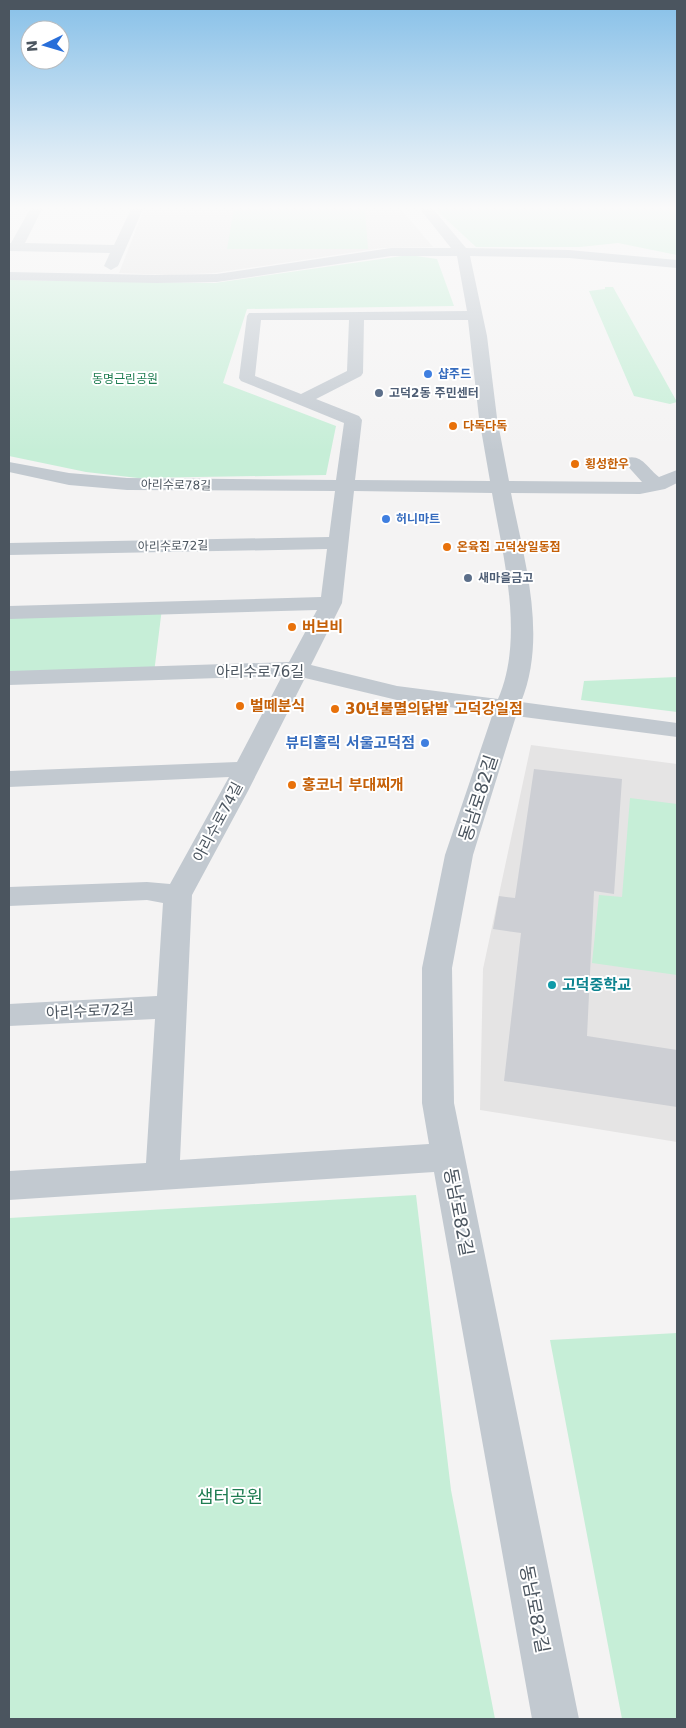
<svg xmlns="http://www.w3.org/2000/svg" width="686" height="1728" viewBox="0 0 686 1728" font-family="'DejaVu Sans','Noto Sans KR',sans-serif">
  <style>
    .education { fill: #e5e4e4 }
    .green { fill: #c6eed7 }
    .building { fill: #cdcfd4 }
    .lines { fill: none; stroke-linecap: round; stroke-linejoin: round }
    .minor { fill: #c2c9d0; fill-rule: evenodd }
    .shop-dot { fill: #3f7fe0; stroke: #fff; stroke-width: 2 }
    .service-dot { fill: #5c6f8a; stroke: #fff; stroke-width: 2 }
    .food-dot { fill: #e8710a; stroke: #fff; stroke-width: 2 }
    .culture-dot { fill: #0f9aa8; stroke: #fff; stroke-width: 2 }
    .labels { text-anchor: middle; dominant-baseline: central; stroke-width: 4; stroke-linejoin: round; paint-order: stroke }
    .far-shop-label { font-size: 12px; font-weight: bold; fill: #366cbe; stroke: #fff; text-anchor: start }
    .far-park-label { font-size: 12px; fill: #1f7d52; stroke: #fff }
    .far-service-label { font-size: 12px; font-weight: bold; fill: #4e5e75; stroke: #fff; text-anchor: start }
    .far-food-label { font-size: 12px; font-weight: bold; fill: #c56008; stroke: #fff; text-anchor: start }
    .far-street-label { font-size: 12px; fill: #4b555f; stroke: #fff }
    .food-label { font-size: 15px; font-weight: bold; fill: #c56008; stroke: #fff; text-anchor: start }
    .street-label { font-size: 15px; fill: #4b555f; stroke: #fff }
    .shop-label { font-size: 15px; font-weight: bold; fill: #366cbe; stroke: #fff; text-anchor: end }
    .culture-label { font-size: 15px; font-weight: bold; fill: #0d838f; stroke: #fff; text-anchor: start }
    .near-street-label { font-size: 18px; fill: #4b555f; stroke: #fff }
    .near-park-label { font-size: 18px; fill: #1f7d52; stroke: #fff }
  </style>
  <rect width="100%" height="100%" fill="#f4f3f3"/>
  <path class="education" d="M 144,209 L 401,209 L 433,247 L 382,248 L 215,273 L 169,275 L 119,273 Z
    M 531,745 L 677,764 L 677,1142 L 480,1110 L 483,969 Z"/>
  <path class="green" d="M 234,209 L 365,209 L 368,249 L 227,249 Z
    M 435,209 L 677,209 L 677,255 L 618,243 L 580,247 L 476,247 Z
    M 409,255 L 437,259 L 454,306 L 247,309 L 223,383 L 336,426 L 326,475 L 138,478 L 86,472 L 9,456 L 9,280 L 215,283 Z
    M 605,287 L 613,287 L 677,402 L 670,404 L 634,396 L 589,291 L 605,289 Z
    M 162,608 L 154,673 L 9,678 L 9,612 Z
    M 677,677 L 677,712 L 581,700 L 584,681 Z
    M 630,798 L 677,804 L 677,975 L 592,963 L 599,895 L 622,897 Z
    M 416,1195 L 451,1490 L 495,1719 L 9,1719 L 9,1218 Z
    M 677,1333 L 677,1719 L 622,1719 L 550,1340 Z"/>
  <path class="building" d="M 534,769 L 622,779 L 614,894 L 594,891 L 587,1036 L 677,1050 L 677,1107 L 504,1081 L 521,933 L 493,929 L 499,896 L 515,898 Z"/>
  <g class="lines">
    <path class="minor" d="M 30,209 L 42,209 L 25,243 L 114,245 L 131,209 L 143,209 L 118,266 L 111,270 L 104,266 L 110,253 L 9,251 L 9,243 L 11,243 Z
      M 420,209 L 433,209 L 466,248 L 569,250 L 677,260 L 677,268 L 569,258 L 470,256 L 487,336 L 497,418 L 509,481 L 642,482 L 624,462 L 627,458 C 642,454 648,469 659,477 L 677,470 L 677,483 L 665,489 L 640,494 L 511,493 C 524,560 548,636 521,702 L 677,723 L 677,737 L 516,716 L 473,855 L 452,968 L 454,1103 L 579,1719 L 532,1719 L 434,1172 L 9,1200 L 9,1171 L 146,1163 L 155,1019 L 9,1026 L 9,1004 L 157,996 L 163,903 L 147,900 L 9,906 L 9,887 L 147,882 L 170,884 L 229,777 L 9,787 L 9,771 L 237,762 L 282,676 L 9,685 L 9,671 L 289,662 L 317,610 L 9,619 L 9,606 L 321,597 L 327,549 L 9,555 L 9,543 L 329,537 L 335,491 L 127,490 L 69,485 L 9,472 L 9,462 L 69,473 L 127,478 L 336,480 L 344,423 L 241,381 L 239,378 L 247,316 L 249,313 L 467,311 L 457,256 L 391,256 L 217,282 L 156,283 L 9,280 L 9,272 L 156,275 L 217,274 L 391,248 L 451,248 ZM 261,320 L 349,320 L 347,371 L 301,394 L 255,376 ZM 364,320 L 468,320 L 479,418 L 490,481 L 355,480 L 362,420 L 359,416 L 316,399 L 361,376 L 363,373 ZM 354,491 L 492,493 C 503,557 525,637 498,699 L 397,686 L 311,665 L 342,603 ZM 305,678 L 397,700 L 493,713 L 445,855 L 422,968 L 422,1103 L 429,1144 L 180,1160 L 192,895 L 248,791 Z"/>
  </g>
  <linearGradient id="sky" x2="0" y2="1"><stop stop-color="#87c0e8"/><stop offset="0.46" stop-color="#fafafa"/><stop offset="1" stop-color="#fafafa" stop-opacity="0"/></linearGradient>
  <rect width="686" height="451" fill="url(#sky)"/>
  <g class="shop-dot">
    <circle cx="428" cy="374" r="5"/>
    <circle cx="386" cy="519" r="5"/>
    <circle cx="425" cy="743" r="5"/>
  </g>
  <g class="service-dot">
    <circle cx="379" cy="393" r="5"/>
    <circle cx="468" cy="578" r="5"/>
  </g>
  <g class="food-dot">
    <circle cx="453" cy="426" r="5"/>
    <circle cx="575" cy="464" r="5"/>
    <circle cx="447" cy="547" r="5"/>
    <circle cx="292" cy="627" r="5"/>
    <circle cx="240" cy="706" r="5"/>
    <circle cx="335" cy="709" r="5"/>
    <circle cx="292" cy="785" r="5"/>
  </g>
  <circle class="culture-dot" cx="552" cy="985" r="5"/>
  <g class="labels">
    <g class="far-shop-label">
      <text x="438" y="374">샵주드</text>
      <text x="396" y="519">허니마트</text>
    </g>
    <g class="far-park-label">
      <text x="125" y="379">동명근린공원</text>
    </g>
    <g class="far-service-label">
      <text x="389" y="393">고덕2동 주민센터</text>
      <text x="478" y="578">새마을금고</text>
    </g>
    <g class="far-food-label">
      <text x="463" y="426">다독다독</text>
      <text x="585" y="464">횡성한우</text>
      <text x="457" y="547">온육집 고덕상일동점</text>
    </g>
    <g class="far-street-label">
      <text transform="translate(176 485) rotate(1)">아리수로78길</text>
      <text transform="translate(173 546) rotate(-1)">아리수로72길</text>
    </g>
    <g class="food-label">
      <text x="302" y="627">버브비</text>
      <text x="250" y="706">벌떼분식</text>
      <text x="345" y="709">30년불멸의닭발 고덕강일점</text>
      <text x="302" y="785">홍코너 부대찌개</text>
    </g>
    <g class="street-label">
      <text x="260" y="672">아리수로76길</text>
      <text transform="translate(218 822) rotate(-62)">아리수로74길</text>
      <text transform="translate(90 1011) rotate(-3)">아리수로72길</text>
    </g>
    <g class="shop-label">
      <text x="415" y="743">뷰티홀릭 서울고덕점</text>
    </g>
    <g class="culture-label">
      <text x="562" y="985">고덕중학교</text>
    </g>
    <g class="near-street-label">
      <text transform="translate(478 798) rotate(-72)">동남로82길</text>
      <text transform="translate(459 1212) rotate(79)">동남로82길</text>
      <text transform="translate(535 1609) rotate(79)">동남로82길</text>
    </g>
    <g class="near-park-label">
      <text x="230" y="1496">샘터공원</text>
    </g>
  </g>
  <rect width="686" height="1728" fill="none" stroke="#4b555f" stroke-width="20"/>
  <g transform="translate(45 45) rotate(265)"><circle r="24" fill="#ffffff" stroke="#b7bbbf"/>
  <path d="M0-4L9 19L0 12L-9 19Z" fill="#286ed9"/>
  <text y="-8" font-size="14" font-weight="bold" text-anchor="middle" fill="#4b555f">N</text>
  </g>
</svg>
